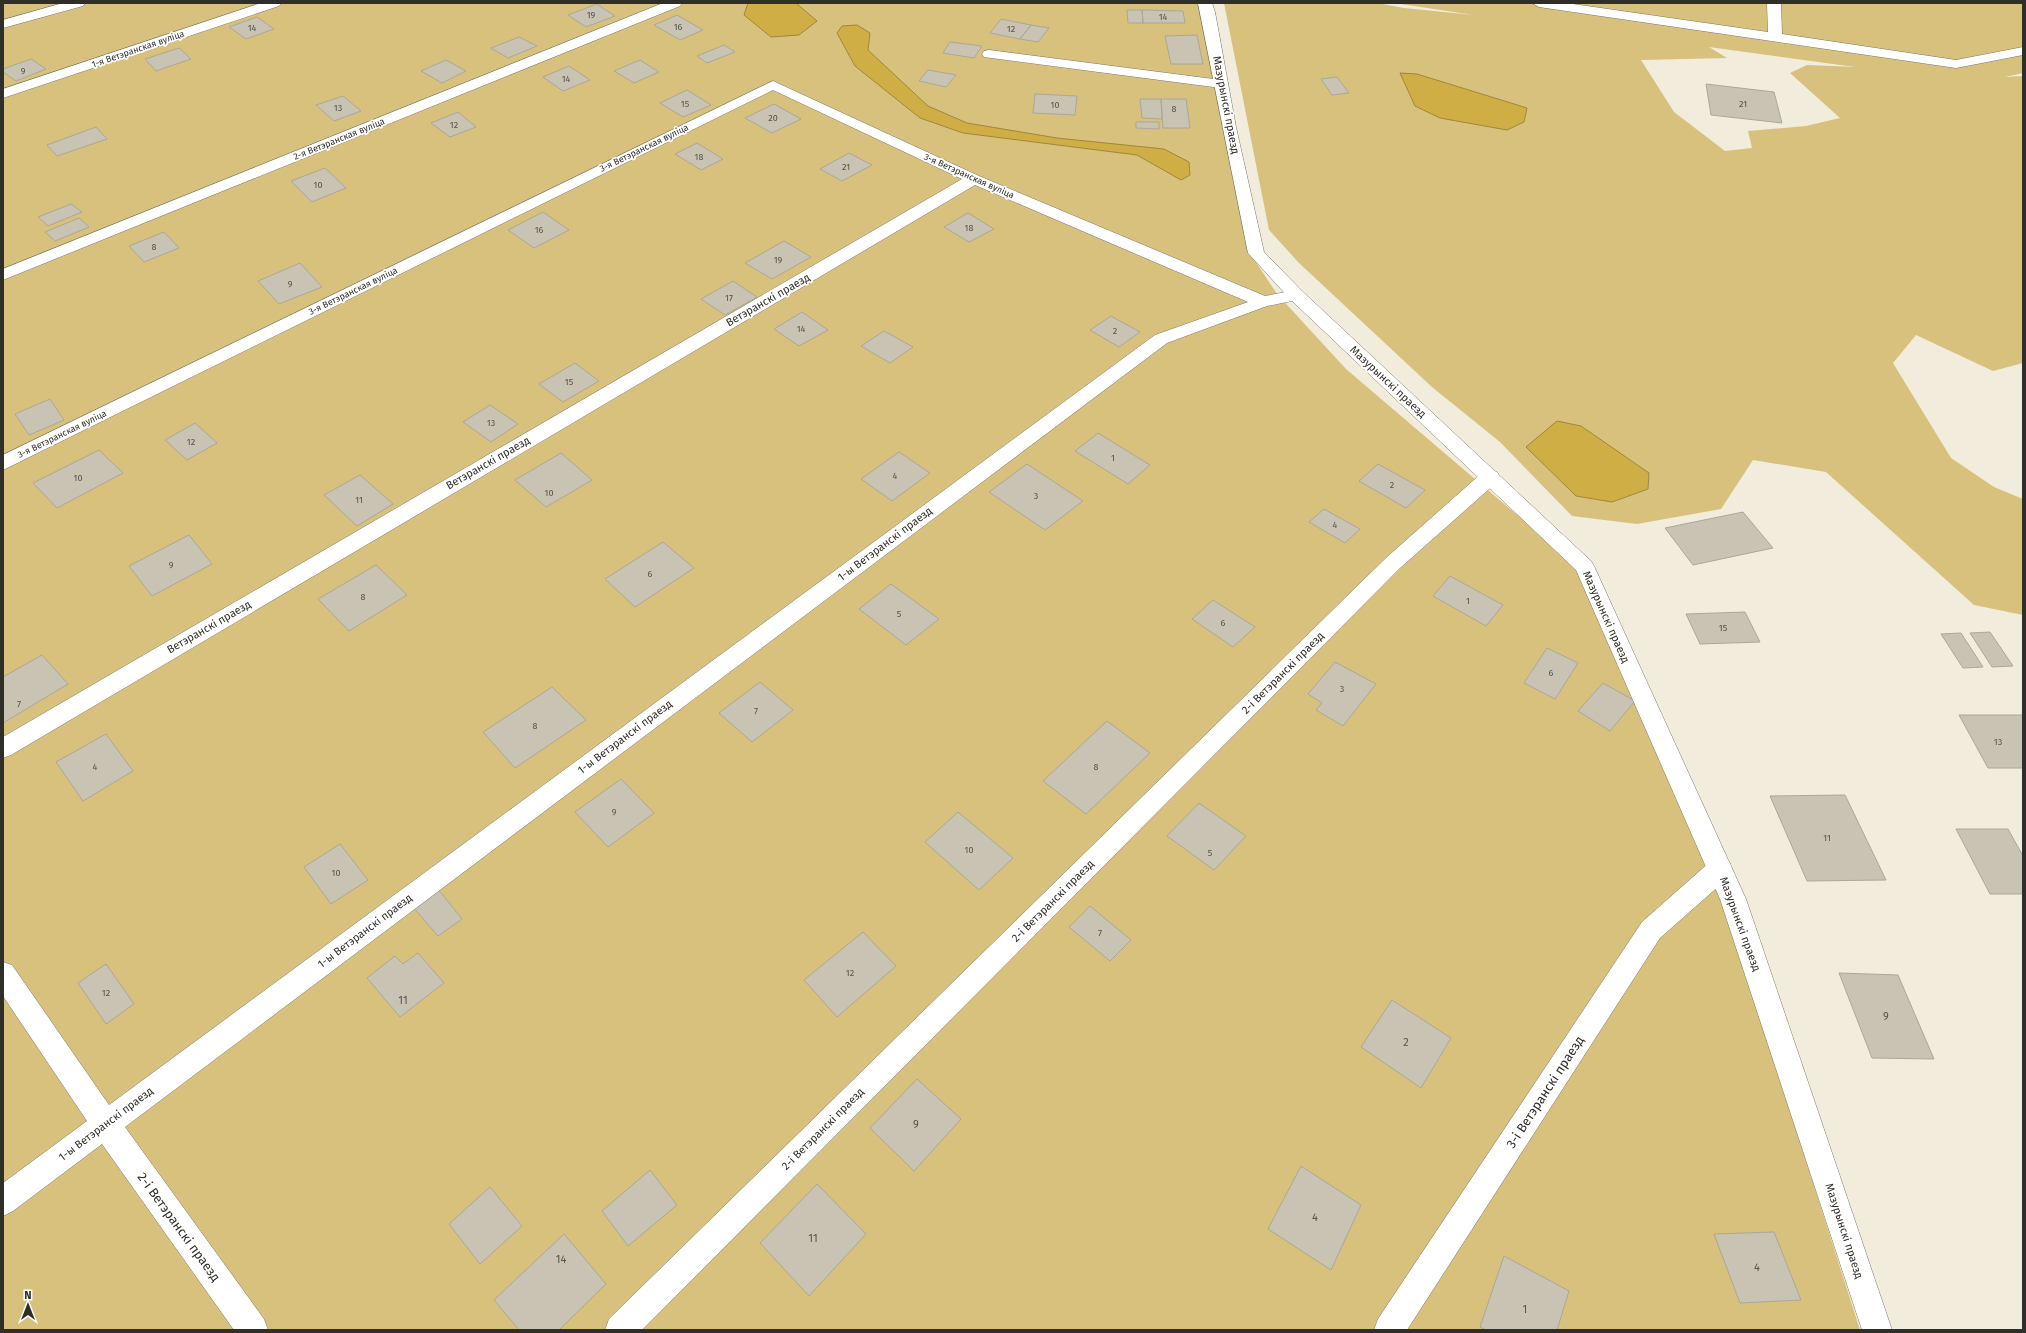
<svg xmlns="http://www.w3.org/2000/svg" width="2026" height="1333" viewBox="0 0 2026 1333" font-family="'Fira Sans',sans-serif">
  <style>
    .green { fill: #d7c17d; fill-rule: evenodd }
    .water { fill: #ceae45; stroke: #9f883c }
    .building { fill: #c8c3b3; stroke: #aca798 }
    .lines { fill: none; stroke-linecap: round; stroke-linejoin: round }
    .service-casing { stroke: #7d786a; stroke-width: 1 }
    .minor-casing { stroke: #7d786a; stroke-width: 1 }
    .service { fill: #fff; fill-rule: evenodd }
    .minor { fill: #fff; fill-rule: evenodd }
    .labels { text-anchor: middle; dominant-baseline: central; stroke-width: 3.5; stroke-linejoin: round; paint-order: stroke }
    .number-label { font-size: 9px; fill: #56534b }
    .far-street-label { font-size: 9px; fill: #302e28; stroke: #fff }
    .street-label { font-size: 11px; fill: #302e28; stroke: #fff }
    .near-number-label { font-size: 11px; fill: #56534b }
    .near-street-label { font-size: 13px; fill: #302e28; stroke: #fff }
  </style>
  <rect width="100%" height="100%" fill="#f1ecdc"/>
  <path class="green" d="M 3,3 L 1197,3 L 1201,13 L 1250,253 L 1277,294 L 1346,369 L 1578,567 L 1724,904 L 1860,1330 L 3,1330 Z
    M 1224,3 L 1377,3 L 1404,8 L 1474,15 L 1394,3 L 2023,3 L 2023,73 L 2005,77 L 2023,76 L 2023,363 L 1993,371 L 1916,335 L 1893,363 L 1951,458 L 1994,487 L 2023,499 L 2023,615 L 1974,605 L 1826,472 L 1753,460 L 1721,509 L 1637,524 L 1572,516 L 1500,442 L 1432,387 L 1299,263 L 1269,230 ZM 1709,47 L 1855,67 L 1807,65 L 1790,73 L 1840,118 L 1806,126 L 1748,131 L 1752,148 L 1725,151 L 1674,112 L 1641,60 L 1727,58 Z"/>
  <path class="water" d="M 748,3 L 796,3 L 817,21 L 799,35 L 771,37 L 744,15 Z
    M 857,25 L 870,33 L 868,50 L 928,106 L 967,123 L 1057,138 L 1164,149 L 1189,162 L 1190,175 L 1181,180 L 1137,155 L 963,133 L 920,118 L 855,66 L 837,33 L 842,26 Z
    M 1400,73 L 1417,74 L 1527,108 L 1524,122 L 1507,130 L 1440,118 L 1415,106 Z
    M 1557,421 L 1581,426 L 1649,473 L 1648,489 L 1612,502 L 1576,496 L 1526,447 Z"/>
  <path class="building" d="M 597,4 L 615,16 L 586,27 L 568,15 Z
    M 1127,10 L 1142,10 L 1143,23 L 1128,23 Z
    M 1142,10 L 1183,11 L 1185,23 L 1143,23 Z
    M 677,15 L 703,30 L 680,40 L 654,25 Z
    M 257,17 L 274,29 L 246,39 L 229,27 Z
    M 1001,19 L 1031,25 L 1020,39 L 990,33 Z
    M 1031,25 L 1049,28 L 1038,42 L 1020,39 Z
    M 1197,35 L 1203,64 L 1171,64 L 1165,36 Z
    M 519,37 L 537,46 L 508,58 L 491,48 Z
    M 950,42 L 982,46 L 974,58 L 943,53 Z
    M 724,45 L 735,52 L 707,63 L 697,56 Z
    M 179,48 L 191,59 L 156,71 L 145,59 Z
    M 31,59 L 46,69 L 16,81 L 3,72 L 3,69 Z
    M 446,60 L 466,71 L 442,83 L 421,71 Z
    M 640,60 L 659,72 L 634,83 L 614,71 Z
    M 569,66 L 590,80 L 563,91 L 543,77 Z
    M 928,70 L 956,75 L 946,87 L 919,81 Z
    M 1337,77 L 1349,93 L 1332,95 L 1321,79 Z
    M 1706,84 L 1774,92 L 1782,123 L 1711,115 Z
    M 687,90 L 711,105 L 683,117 L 660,103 Z
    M 1035,94 L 1077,96 L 1075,115 L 1033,113 Z
    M 343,96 L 361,111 L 334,121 L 316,105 Z
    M 1140,99 L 1161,99 L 1162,119 L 1142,118 Z
    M 1161,99 L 1186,99 L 1190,128 L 1163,128 Z
    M 774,104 L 801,119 L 772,133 L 745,118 Z
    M 458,112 L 476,127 L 450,137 L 431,123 Z
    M 1136,122 L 1159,122 L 1159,129 L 1136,128 Z
    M 96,127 L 107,139 L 57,156 L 47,145 Z
    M 697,143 L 723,159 L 701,170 L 675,154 Z
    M 849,153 L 872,165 L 842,181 L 820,169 Z
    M 325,168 L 346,188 L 312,202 L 291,181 Z
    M 71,204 L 82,212 L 48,226 L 38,217 Z
    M 543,212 L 569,230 L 534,248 L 508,230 Z
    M 968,213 L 994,229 L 969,242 L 944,227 Z
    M 79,218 L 89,227 L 55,241 L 45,232 Z
    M 164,232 L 179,248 L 144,262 L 129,246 Z
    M 784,241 L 811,257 L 772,279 L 745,263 Z
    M 300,263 L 322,287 L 279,304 L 258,281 Z
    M 733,281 L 757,297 L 725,315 L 701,299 Z
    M 802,312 L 828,330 L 799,346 L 774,329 Z
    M 1111,316 L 1140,332 L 1119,347 L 1090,330 Z
    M 884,331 L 913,347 L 890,363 L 861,346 Z
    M 575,363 L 599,381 L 563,402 L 539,384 Z
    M 50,399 L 64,420 L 29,435 L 15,414 Z
    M 490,405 L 518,424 L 491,442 L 463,422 Z
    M 195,423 L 217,443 L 187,460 L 165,440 Z
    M 1098,433 L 1150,465 L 1128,484 L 1075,451 Z
    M 99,450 L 123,473 L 57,508 L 33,483 Z
    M 899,452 L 930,473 L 892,501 L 861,479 Z
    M 561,453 L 592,480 L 546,507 L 515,480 Z
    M 1027,464 L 1083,501 L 1045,530 L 989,492 Z
    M 1378,464 L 1425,490 L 1406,508 L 1359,481 Z
    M 360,475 L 393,504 L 357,526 L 324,495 Z
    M 1324,509 L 1360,529 L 1345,543 L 1309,522 Z
    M 1743,512 L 1773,548 L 1693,565 L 1665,528 Z
    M 189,535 L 212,564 L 152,596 L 129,566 Z
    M 663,542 L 694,568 L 635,607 L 605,579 Z
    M 376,565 L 407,595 L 349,631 L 318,599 Z
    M 1450,576 L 1503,605 L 1486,626 L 1433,596 Z
    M 891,584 L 939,619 L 906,645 L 859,609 Z
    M 1213,600 L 1255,627 L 1233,647 L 1192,619 Z
    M 1745,612 L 1760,642 L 1700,644 L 1686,614 Z
    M 1990,632 L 2013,666 L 1992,667 L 1970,633 Z
    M 1961,633 L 1983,667 L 1963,668 L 1941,634 Z
    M 1547,648 L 1578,663 L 1555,699 L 1524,683 Z
    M 42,655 L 68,684 L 3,723 L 3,677 Z
    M 1335,662 L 1376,684 L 1343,726 L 1316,710 L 1322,703 L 1308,694 Z
    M 760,682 L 793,710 L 752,742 L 719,713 Z
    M 1603,683 L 1635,701 L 1610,731 L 1578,711 Z
    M 552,687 L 586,720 L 515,768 L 483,732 Z
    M 1959,715 L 2023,715 L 2023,768 L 1988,768 Z
    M 1107,721 L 1150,753 L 1086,814 L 1043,781 Z
    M 106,734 L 133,771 L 83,801 L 56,762 Z
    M 621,779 L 654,813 L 608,847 L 575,812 Z
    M 1845,795 L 1886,880 L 1807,881 L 1770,796 Z
    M 1199,803 L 1246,836 L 1214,870 L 1167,836 Z
    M 958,812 L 1013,858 L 979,890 L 925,842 Z
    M 1956,829 L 2008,829 L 2023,856 L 2023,894 L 1990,894 Z
    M 340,844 L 368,880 L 331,904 L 304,867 Z
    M 438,889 L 462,919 L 438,936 L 413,907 Z
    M 1090,906 L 1131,940 L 1110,961 L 1069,927 Z
    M 863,932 L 896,966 L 837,1017 L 804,980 Z
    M 418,953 L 444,983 L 400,1017 L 367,978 L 395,956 L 403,964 Z
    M 106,964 L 134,1004 L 106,1024 L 78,983 Z
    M 1839,973 L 1898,975 L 1934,1059 L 1872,1058 Z
    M 1392,1000 L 1451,1038 L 1421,1088 L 1361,1047 Z
    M 917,1079 L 961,1119 L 914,1171 L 870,1128 Z
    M 1301,1166 L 1361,1205 L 1331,1270 L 1268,1229 Z
    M 650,1170 L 677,1205 L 628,1246 L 602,1211 Z
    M 817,1184 L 866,1234 L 809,1296 L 760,1243 Z
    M 490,1187 L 522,1226 L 480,1264 L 449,1224 Z
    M 1774,1232 L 1801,1300 L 1740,1303 L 1714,1234 Z
    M 564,1234 L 606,1284 L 559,1330 L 519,1330 L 494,1300 Z
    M 1504,1256 L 1569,1291 L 1557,1330 L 1486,1330 L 1480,1327 Z"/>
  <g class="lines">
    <g class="service-casing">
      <path id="service" d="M 63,3 L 85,3 L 83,6 L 3,28 L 3,20 Z
        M 261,3 L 281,3 L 279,6 L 3,98 L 3,89 Z
        M 663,3 L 682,3 L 680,6 L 3,280 L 3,269 Z
        M 1532,3 L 1566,3 L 1768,32 L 1767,3 L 1781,3 L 1782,34 L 1956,60 L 2023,47 L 2023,55 L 1956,68 L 1539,7 Z
        M 989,50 L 1221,80 L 1226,81 L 1228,84 L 1226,87 L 1221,88 L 984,57 L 982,54 L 984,51 Z
        M 773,81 L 979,176 L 1265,296 L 1296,290 L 1302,291 L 1305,295 L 1302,299 L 1267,306 L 1167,343 L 125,1127 L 264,1319 L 268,1330 L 234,1330 L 102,1144 L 13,1211 L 3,1216 L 3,1183 L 87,1121 L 3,996 L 3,962 L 12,965 L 109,1105 L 1155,335 L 1248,302 L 975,185 L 11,755 L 3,758 L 3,737 L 962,179 L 773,90 L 3,470 L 3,455 Z
        M 1490,470 L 1497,472 L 1500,477 L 1497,482 L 1400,568 L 642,1330 L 605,1330 L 609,1319 L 1386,558 L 1483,472 Z
        M 1720,858 L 1729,861 L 1732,869 L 1729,877 L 1660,938 L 1407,1330 L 1374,1330 L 1378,1319 L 1642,922 L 1711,861 Z"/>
    </g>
    <g class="minor-casing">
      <path id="minor" d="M 1198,3 L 1212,3 L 1215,12 L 1236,127 L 1264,252 L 1302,291 L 1591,561 L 1594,566 L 1746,899 L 1892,1330 L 1862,1330 L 1720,899 L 1576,570 L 1290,299 L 1248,253 Z"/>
    </g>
    <use href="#service" class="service"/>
    <use href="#minor" class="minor"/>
  </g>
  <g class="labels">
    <g class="number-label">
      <text x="591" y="15">19</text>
      <text x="1163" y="17">14</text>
      <text x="678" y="27">16</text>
      <text x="252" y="28">14</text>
      <text x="1011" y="29">12</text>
      <text x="23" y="71">9</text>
      <text x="566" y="79">14</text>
      <text x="685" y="104">15</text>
      <text x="1743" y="104">21</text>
      <text x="1055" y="105">10</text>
      <text x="338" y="108">13</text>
      <text x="1174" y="109">8</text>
      <text x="773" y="118">20</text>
      <text x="454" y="125">12</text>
      <text x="699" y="157">18</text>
      <text x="846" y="167">21</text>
      <text x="318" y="185">10</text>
      <text x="969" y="228">18</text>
      <text x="539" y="230">16</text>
      <text x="154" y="247">8</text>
      <text x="778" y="260">19</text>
      <text x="290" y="284">9</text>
      <text x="729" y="298">17</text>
      <text x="801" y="329">14</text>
      <text x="1115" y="331">2</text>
      <text x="569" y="382">15</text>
      <text x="491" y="423">13</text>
      <text x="191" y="442">12</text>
      <text x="1113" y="458">1</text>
      <text x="895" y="476">4</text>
      <text x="78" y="478">10</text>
      <text x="1392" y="485">2</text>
      <text x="549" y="493">10</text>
      <text x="1036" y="496">3</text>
      <text x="359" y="500">11</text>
      <text x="1335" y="525">4</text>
      <text x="171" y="565">9</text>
      <text x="650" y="574">6</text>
      <text x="363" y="597">8</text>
      <text x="1468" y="601">1</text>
      <text x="899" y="614">5</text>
      <text x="1223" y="623">6</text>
      <text x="1723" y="628">15</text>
      <text x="1551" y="673">6</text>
      <text x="1342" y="689">3</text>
      <text x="19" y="704">7</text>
      <text x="756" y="711">7</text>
      <text x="535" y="726">8</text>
      <text x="1998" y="742">13</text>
      <text x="95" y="767">4</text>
      <text x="1096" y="767">8</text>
      <text x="614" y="812">9</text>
      <text x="1827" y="838">11</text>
      <text x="969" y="850">10</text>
      <text x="1210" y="853">5</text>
      <text x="336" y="873">10</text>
      <text x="1100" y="933">7</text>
      <text x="850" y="973">12</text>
      <text x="106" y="993">12</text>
    </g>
    <g class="far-street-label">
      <text transform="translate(138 49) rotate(-19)">1-я Ветэранская вуліца</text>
      <text transform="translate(339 139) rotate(-22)">2-я Ветэранская вуліца</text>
      <text transform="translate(644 148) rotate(-26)">3-я Ветэранская вуліца</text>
      <text transform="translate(969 176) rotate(24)">3-я Ветэранская вуліца</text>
      <text transform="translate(353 291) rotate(-26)">3-я Ветэранская вуліца</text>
      <text transform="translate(62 434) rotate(-26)">3-я Ветэранская вуліца</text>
    </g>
    <g class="street-label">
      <text transform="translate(1226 105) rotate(79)">Мазурынскі праезд</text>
      <text transform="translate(768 300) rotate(-30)">Ветэранскі праезд</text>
      <text transform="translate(1388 382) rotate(43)">Мазурынскі праезд</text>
      <text transform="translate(488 463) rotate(-30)">Ветэранскі праезд</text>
      <text transform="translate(885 544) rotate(-37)">1-ы Ветэранскі праезд</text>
      <text transform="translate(1606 617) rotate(66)">Мазурынскі праезд</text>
      <text transform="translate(209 627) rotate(-30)">Ветэранскі праезд</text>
      <text transform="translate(1283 673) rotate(-45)">2-і Ветэранскі праезд</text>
      <text transform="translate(625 737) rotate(-37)">1-ы Ветэранскі праезд</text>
      <text transform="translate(1053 901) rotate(-45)">2-і Ветэранскі праезд</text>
      <text transform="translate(1740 924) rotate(70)">Мазурынскі праезд</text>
      <text transform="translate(365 931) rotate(-37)">1-ы Ветэранскі праезд</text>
      <text transform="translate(106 1124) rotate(-37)">1-ы Ветэранскі праезд</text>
      <text transform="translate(823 1129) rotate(-45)">2-і Ветэранскі праезд</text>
      <text transform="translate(1844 1231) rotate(72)">Мазурынскі праезд</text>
    </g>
    <g class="near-number-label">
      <text x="403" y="1000">11</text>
      <text x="1886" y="1016">9</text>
      <text x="1406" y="1042">2</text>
      <text x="916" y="1124">9</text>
      <text x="1315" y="1217">4</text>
      <text x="813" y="1238">11</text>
      <text x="561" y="1259">14</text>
      <text x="1757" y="1267">4</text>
      <text x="1525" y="1309">1</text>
    </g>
    <g class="near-street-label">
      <text transform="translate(1545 1092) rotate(-57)">3-і Ветэранскі праезд</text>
      <text transform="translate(179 1227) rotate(54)">2-і Ветэранскі праезд</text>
    </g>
  </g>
  <rect width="2026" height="1333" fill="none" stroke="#302e28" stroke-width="8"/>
  <g transform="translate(28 1305)" stroke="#ffffff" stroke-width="3" paint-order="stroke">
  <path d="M0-3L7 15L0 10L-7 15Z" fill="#302e28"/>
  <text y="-6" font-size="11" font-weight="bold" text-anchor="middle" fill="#302e28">N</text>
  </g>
</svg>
